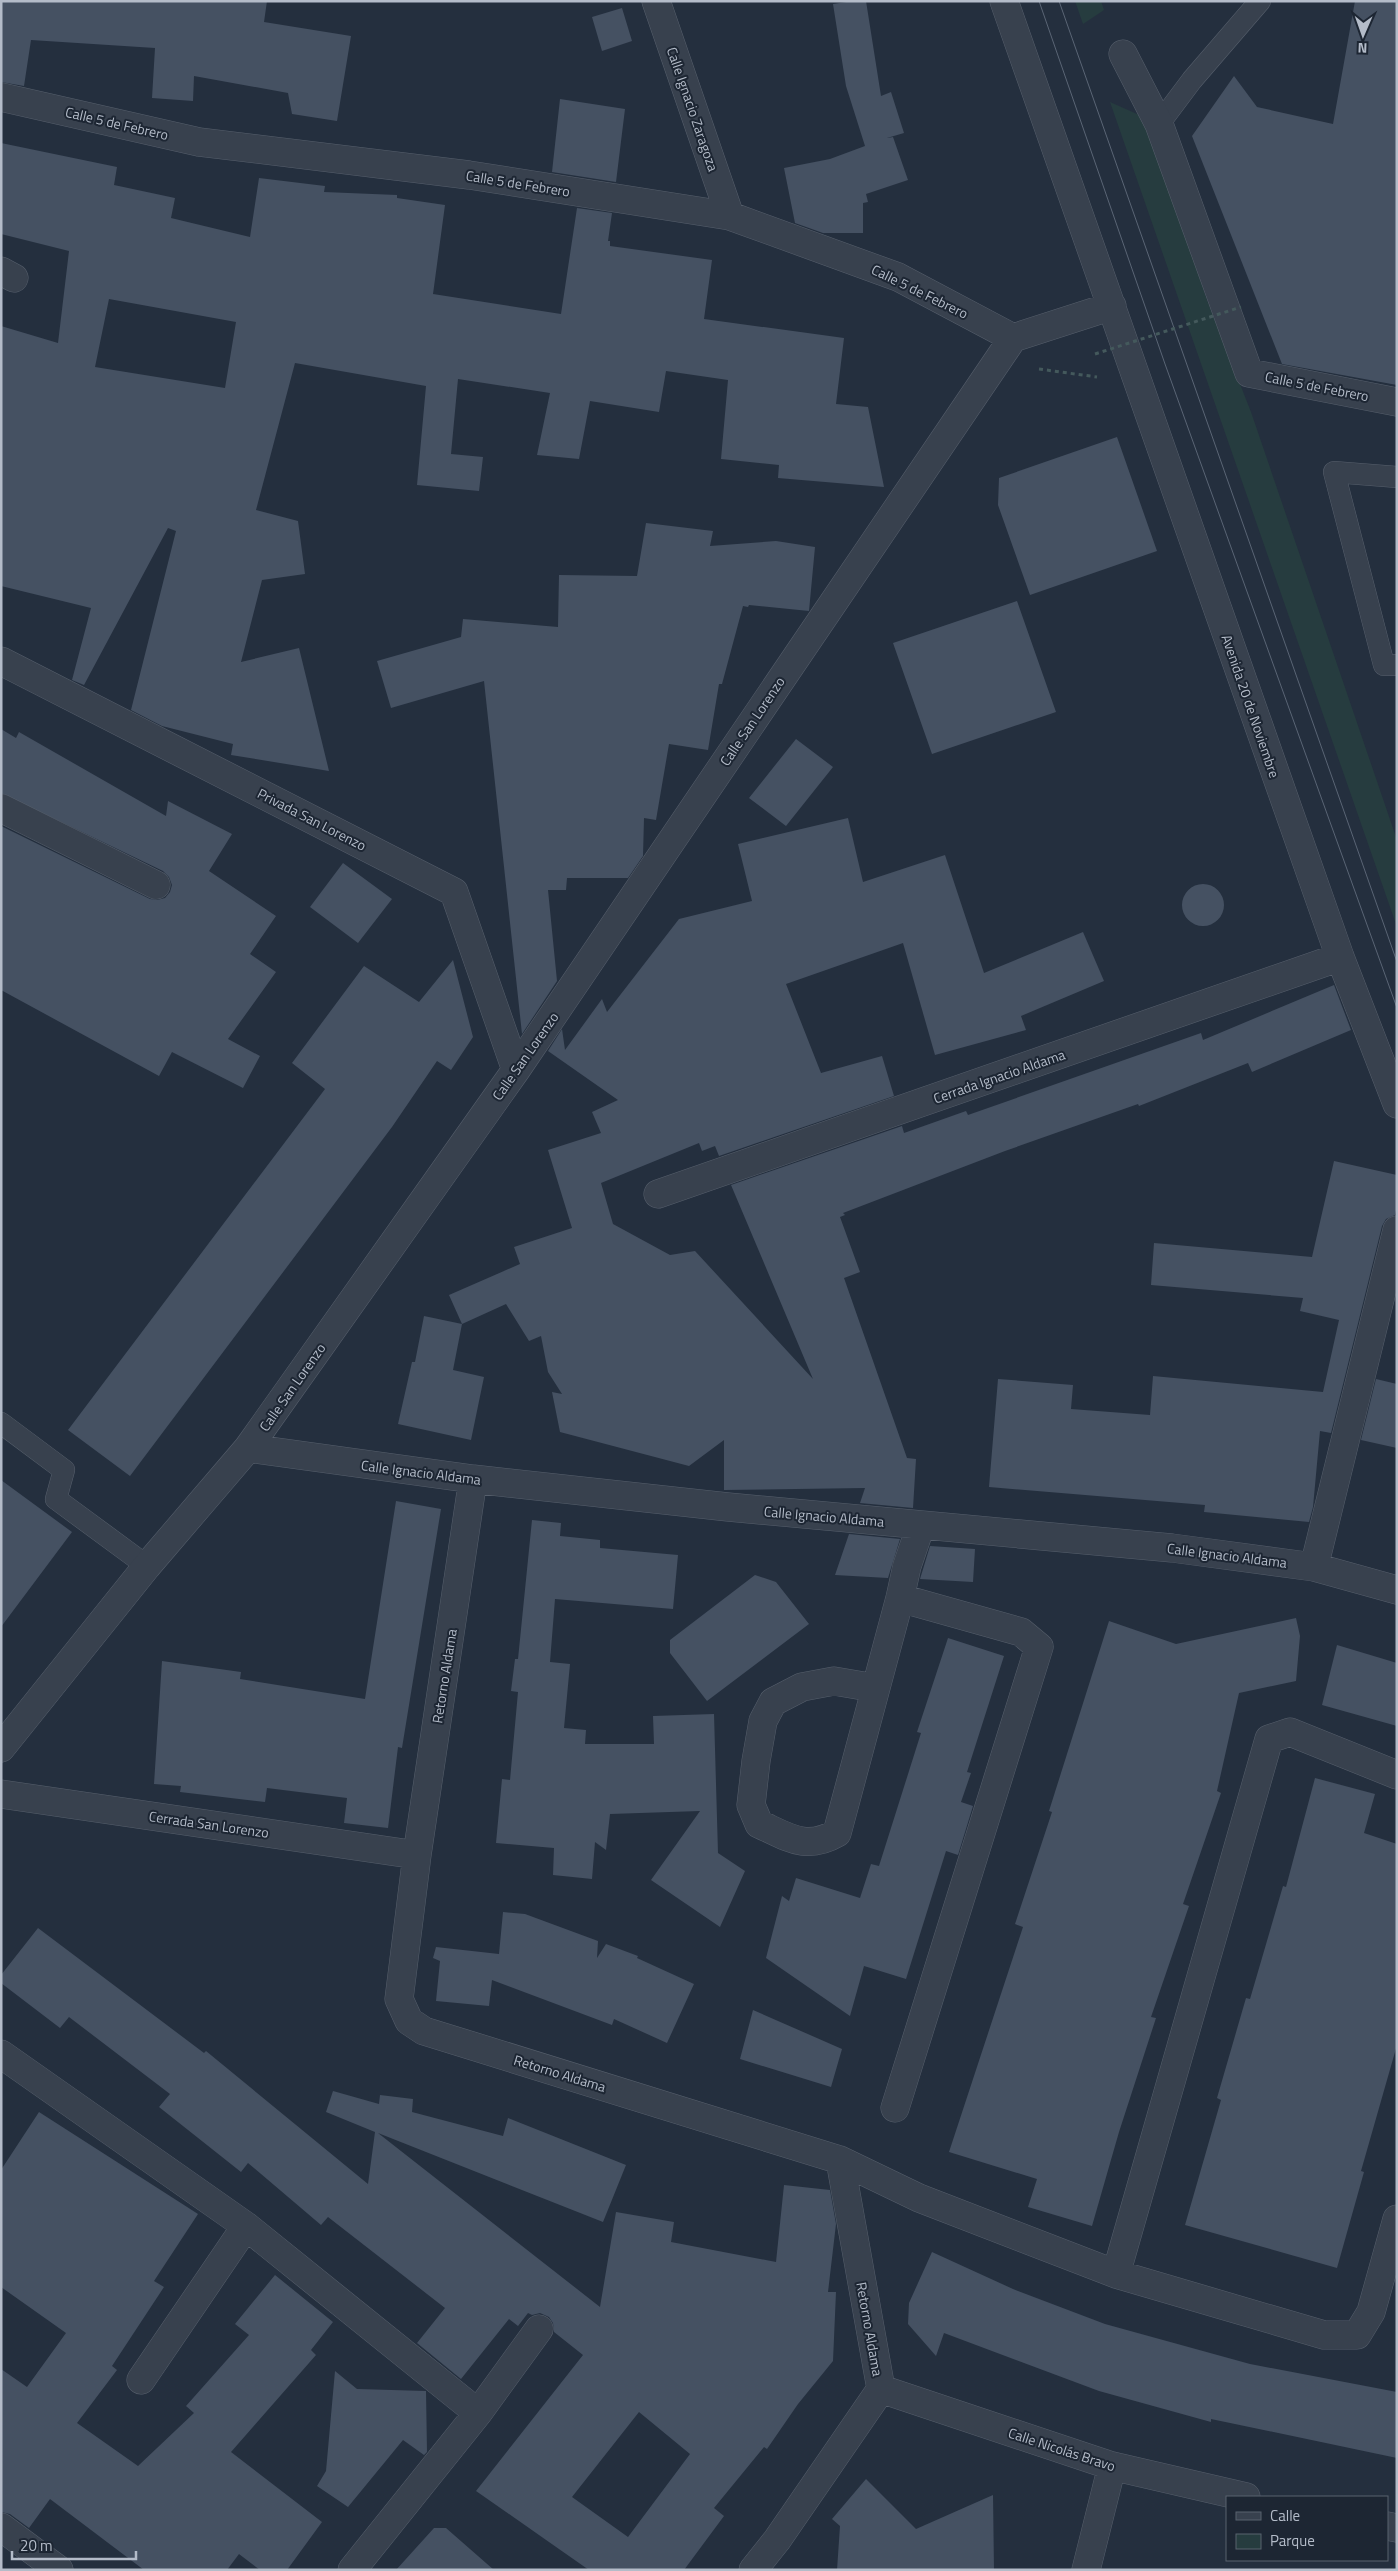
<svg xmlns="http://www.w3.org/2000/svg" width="1398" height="2571" viewBox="0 0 1398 2571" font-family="'Titillium Web',sans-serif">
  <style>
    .green { fill: #263c3f }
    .building { fill: #455162; fill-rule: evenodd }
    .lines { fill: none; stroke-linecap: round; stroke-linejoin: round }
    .service-casing { stroke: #565f6c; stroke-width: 22 }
    .minor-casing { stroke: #565f6c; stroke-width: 29 }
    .path { stroke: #44595c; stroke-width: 3; stroke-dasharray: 4 4; stroke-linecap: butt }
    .service { stroke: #38414e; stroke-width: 21 }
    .minor { stroke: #38414e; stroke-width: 28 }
    .tram { stroke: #5a6575; stroke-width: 1 }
    .path-bridge { stroke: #44595c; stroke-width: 3; stroke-dasharray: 4 4; stroke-linecap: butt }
    .labels { text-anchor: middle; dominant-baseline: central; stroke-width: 4; stroke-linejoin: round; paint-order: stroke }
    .street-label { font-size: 14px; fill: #b4bcc9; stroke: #1d2633 }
  </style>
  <rect width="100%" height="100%" fill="#242f3e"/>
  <path class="green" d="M 1075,1 L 1101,1 L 1104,10 L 1083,24 Z
    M 1110,102 L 1146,118 L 1207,300 L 1251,412 L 1397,840 L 1397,927 Z"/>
  <path class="building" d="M 1,1 L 267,1 L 264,22 L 351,36 L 337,121 L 292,114 L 288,93 L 194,76 L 193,101 L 152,98 L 155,48 L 31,40 L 24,86 L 1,82 Z
    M 853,1 L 866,1 L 881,96 L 891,92 L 904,133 L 887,138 L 888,138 L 893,137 L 908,180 L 866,194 L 868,202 L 863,203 L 863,233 L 823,233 L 795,223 L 784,168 L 830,159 L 865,146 L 846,86 L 833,4 Z
    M 1355,1 L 1397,1 L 1397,385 L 1282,364 L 1192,136 L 1234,76 L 1257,107 L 1333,124 Z
    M 622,8 L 632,41 L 602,51 L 592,17 Z
    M 560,99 L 625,109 L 616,182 L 552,172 Z
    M 1,143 L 117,167 L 114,185 L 175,198 L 171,218 L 250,237 L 259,178 L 325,186 L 324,192 L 397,195 L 397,198 L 445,205 L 433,294 L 561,314 L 577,208 L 612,213 L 608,241 L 610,241 L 610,246 L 712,260 L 704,319 L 844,338 L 836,404 L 868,407 L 884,487 L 778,478 L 779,465 L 721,459 L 728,380 L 666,371 L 659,412 L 590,401 L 579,459 L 537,455 L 550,393 L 458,379 L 451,454 L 483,457 L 479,491 L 417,485 L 426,386 L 295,363 L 256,510 L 298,521 L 305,574 L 262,580 L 241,662 L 299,648 L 329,771 L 231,755 L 233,744 L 162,726 L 131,710 L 176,531 L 168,528 L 84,685 L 72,680 L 91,608 L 1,586 L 1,326 L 58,343 L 69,251 L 1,234 ZM 109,299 L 236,322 L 225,388 L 95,367 Z
    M 1117,437 L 1157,551 L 1030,595 L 998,505 L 999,478 Z
    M 646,523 L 713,531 L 710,546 L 776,541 L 815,547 L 809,611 L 749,605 L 748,607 L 743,606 L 722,684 L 719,684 L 708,750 L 669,744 L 656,820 L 644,818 L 643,856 L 628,878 L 567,878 L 566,890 L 548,890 L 557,981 L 522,1034 L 484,681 L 391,708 L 377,661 L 461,637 L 463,619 L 558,627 L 559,575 L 637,576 Z
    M 1017,601 L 1056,712 L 932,754 L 893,643 Z
    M 1,729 L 16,738 L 19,732 L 166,816 L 168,801 L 232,834 L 209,871 L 276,916 L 250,954 L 276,972 L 228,1039 L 260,1056 L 243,1088 L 172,1052 L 159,1076 L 1,990 L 1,826 L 150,899 L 157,900 L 165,898 L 170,892 L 172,885 L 169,877 L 163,871 L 1,793 Z
    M 796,739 L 833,767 L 786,826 L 749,798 Z
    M 848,818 L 863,882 L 945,855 L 984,973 L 1083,932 L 1104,981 L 1021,1016 L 1026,1030 L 935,1055 L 903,943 L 786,984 L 821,1073 L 882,1056 L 894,1096 L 719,1156 L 715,1146 L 702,1151 L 699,1143 L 601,1183 L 613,1224 L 670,1255 L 695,1251 L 813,1379 L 731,1185 L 902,1126 L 904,1133 L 966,1111 L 968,1115 L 1201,1033 L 1203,1040 L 1334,985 L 1351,1030 L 1252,1072 L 1248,1063 L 1139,1106 L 1138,1104 L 1005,1151 L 843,1213 L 845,1215 L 840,1217 L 860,1272 L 844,1278 L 907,1458 L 916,1459 L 913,1508 L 860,1503 L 865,1488 L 724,1490 L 724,1440 L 689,1466 L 560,1432 L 552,1392 L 562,1394 L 548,1372 L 541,1336 L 529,1341 L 506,1304 L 462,1324 L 449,1295 L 520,1264 L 514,1247 L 572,1228 L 548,1150 L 601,1133 L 592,1112 L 618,1100 L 548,1051 L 562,1029 L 565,1050 L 602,999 L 607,1012 L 679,919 L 752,901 L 738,844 Z
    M 343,863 L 392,899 L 358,943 L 310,907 Z
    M1182 905a21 21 0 1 1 42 0a21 21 0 1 1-42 0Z
    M 453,960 L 473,1037 L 451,1070 L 437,1061 L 392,1127 L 130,1476 L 68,1430 L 325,1089 L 292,1063 L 364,966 L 419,1002 Z
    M 1334,1161 L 1397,1175 L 1397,1205 L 1395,1215 L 1386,1219 L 1382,1226 L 1331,1433 L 1320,1431 L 1313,1507 L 1309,1522 L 1204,1512 L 1205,1505 L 989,1487 L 998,1379 L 1073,1385 L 1071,1409 L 1150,1415 L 1153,1376 L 1323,1392 L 1339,1320 L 1300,1311 L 1303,1298 L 1151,1285 L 1154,1243 L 1312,1257 Z
    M 424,1316 L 462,1324 L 453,1370 L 484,1377 L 471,1440 L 398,1424 L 412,1362 L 415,1362 Z
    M 1376,1379 L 1397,1384 L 1397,1448 L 1361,1440 Z
    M 1,1480 L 72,1532 L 1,1627 Z
    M 396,1501 L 441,1509 L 402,1748 L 398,1747 L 388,1828 L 344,1823 L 347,1798 L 267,1788 L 265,1802 L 180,1792 L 181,1786 L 154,1784 L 162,1661 L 241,1672 L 240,1679 L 365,1699 Z
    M 532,1520 L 561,1523 L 560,1536 L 600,1540 L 600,1548 L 678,1555 L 673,1609 L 555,1599 L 550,1662 L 570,1664 L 564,1728 L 586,1730 L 585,1744 L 654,1744 L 653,1716 L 714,1714 L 718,1853 L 745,1871 L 720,1927 L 651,1880 L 700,1811 L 610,1814 L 606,1850 L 595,1842 L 592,1879 L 553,1875 L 554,1848 L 496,1843 L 502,1779 L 510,1780 L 518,1692 L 511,1691 L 515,1659 L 518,1659 Z
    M 849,1534 L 900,1539 L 888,1578 L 835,1575 Z
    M 930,1546 L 975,1549 L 973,1582 L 920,1579 Z
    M 755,1575 L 776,1582 L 809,1624 L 707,1701 L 670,1653 L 670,1640 Z
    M 1296,1618 L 1300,1636 L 1296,1681 L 1239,1693 L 1217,1791 L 1221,1793 L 1183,1904 L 1189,1906 L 1151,2017 L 1156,2018 L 1119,2132 L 1092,2226 L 1028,2207 L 1037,2179 L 949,2152 L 1023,1927 L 1015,1924 L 1052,1812 L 1049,1811 L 1109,1621 L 1176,1644 Z
    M 948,1638 L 1004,1656 L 967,1772 L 971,1773 L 961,1802 L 973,1806 L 958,1855 L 946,1851 L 906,1979 L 864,1966 L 850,2016 L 766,1958 L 782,1896 L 789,1901 L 796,1878 L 860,1898 L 871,1864 L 879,1866 L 921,1733 L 917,1732 Z
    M 1337,1645 L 1397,1663 L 1397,1726 L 1322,1705 Z
    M 1315,1778 L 1375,1794 L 1364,1833 L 1397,1844 L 1397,2045 L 1361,2171 L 1364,2172 L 1337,2268 L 1185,2225 L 1221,2100 L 1217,2098 L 1246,1998 L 1250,1999 L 1283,1886 L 1286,1887 Z
    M 503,1912 L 525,1914 L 598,1941 L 597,1958 L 606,1944 L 638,1956 L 637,1958 L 694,1984 L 667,2043 L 614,2019 L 612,2025 L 492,1980 L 489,2006 L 436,2001 L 440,1961 L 433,1958 L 436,1947 L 499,1954 Z
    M 38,1928 L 204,2053 L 206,2051 L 368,2184 L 375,2132 L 326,2112 L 333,2091 L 379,2104 L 380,2095 L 413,2099 L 412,2112 L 503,2136 L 508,2118 L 626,2165 L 603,2222 L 378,2133 L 600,2307 L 616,2212 L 674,2222 L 671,2242 L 776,2262 L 784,2185 L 830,2190 L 836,2224 L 828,2292 L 836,2292 L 833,2361 L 798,2404 L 767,2449 L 764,2447 L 714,2508 L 724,2516 L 684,2570 L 589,2570 L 476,2491 L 583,2355 L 554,2332 L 553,2323 L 549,2317 L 540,2313 L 532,2315 L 528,2313 L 518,2326 L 509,2319 L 461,2379 L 417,2343 L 445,2308 L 328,2217 L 321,2225 L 248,2163 L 241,2172 L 159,2107 L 170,2094 L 69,2017 L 60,2028 L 1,1983 L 1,1975 ZM 639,2412 L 690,2454 L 628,2537 L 572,2497 Z
    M 753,2010 L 842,2049 L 831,2087 L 740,2059 Z
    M 39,2112 L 198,2214 L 154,2281 L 164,2287 L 112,2366 L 117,2370 L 77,2423 L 138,2466 L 194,2413 L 186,2406 L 249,2335 L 235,2324 L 275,2275 L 333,2322 L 311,2350 L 316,2355 L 231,2452 L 322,2522 L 287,2570 L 260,2570 L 239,2554 L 227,2570 L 144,2570 L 50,2499 L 29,2528 L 10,2514 L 1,2512 L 1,2369 L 27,2387 L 66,2333 L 1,2287 L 1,2170 Z
    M 932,2252 L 1013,2289 L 1105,2324 L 1250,2364 L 1397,2392 L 1397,2458 L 1211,2419 L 1211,2422 L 1099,2391 L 944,2333 L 936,2356 L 908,2324 L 909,2303 Z
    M 335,2371 L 357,2389 L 426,2391 L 427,2452 L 424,2455 L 403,2440 L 348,2507 L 317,2486 L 326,2471 Z
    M 866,2479 L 916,2529 L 993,2495 L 994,2570 L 837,2570 L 840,2526 L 832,2519 Z
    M 434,2528 L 446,2528 L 494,2570 L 396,2570 Z"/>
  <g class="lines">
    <g class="service-casing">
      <path id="service" d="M 1159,124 L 1192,80 L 1260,1
        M 1397,477 L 1334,472 L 1384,665 L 1397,665
        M 1,1423 L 64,1470 L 56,1499 L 147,1566"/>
    </g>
    <g class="minor-casing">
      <path id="minor" d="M 656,1 L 730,216
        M 1004,1 L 1340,957 L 1397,1104
        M 1123,54 L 1159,124 L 1249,373 L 1397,402
        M 1,97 L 199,142 L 469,175 L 730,216 L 898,277 L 1013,338
        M 1,271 L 14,278
        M 1013,338 L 1112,306
        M 1,661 L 454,892 L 516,1070
        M 1,808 L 156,885
        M 658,1194 L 1340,957
        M 248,1448 L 473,1479 L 728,1507 L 1172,1548 L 1314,1567 L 1397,1590
        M 473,1479 L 417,1855 L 399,1999 L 409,2021 L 424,2031 L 840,2160 L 881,2389 L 777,2540 L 753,2570
        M 1314,1567 L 1397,1230
        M 875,1688 L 834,1681 L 802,1687 L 773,1702 L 763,1721 L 756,1761 L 751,1805 L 759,1824 C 788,1837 806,1851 837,1833 L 900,1598 L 907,1566 L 921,1525
        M 1,1748 L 147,1566 L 248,1448 L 516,1070 L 1013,338
        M 1,1794 L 417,1855
        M 1,2054 L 246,2226 L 478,2413
        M 895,2108 L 1039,1647 L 1021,1632 L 900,1598
        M 840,2160 L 919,2198 L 1116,2274 L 1324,2335 L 1357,2335 L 1371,2312 L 1397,2219
        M 1116,2274 L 1269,1739 L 1290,1732 L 1397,1775
        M 141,2380 L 246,2226
        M 881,2389 L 1112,2466 L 1246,2497
        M 1387,2526 L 1397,2528
        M 1,2527 L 59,2570
        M 352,2570 L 478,2413 L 539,2329
        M 1086,2570 L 1112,2466"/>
    </g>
    <path class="path" d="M 1039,369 L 1097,377"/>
    <use href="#service" class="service"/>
    <use href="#minor" class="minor"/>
    <path class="tram" d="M 1039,1 L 1165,364 L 1397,1008
      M 1059,1 L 1397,962"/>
    <path class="path-bridge" d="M 1095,354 L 1241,307"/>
  </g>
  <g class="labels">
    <g class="street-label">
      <text transform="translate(693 109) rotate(71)">Calle Ignacio Zaragoza</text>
      <text transform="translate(117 123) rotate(13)">Calle 5 de Febrero</text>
      <text transform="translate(518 183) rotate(9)">Calle 5 de Febrero</text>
      <text transform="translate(920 291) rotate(26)">Calle 5 de Febrero</text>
      <text transform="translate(1317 386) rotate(11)">Calle 5 de Febrero</text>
      <text transform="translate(1251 706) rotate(71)">Avenida 20 de Noviembre</text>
      <text transform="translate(752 721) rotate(-56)">Calle San Lorenzo</text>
      <text transform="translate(312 819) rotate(27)">Privada San Lorenzo</text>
      <text transform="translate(525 1056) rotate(-55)">Calle San Lorenzo</text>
      <text transform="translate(999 1076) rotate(-19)">Cerrada Ignacio Aldama</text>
      <text transform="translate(292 1387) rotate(-55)">Calle San Lorenzo</text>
      <text transform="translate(421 1472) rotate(7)">Calle Ignacio Aldama</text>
      <text transform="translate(824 1516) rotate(5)">Calle Ignacio Aldama</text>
      <text transform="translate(1227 1555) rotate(7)">Calle Ignacio Aldama</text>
      <text transform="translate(444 1676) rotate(-81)">Retorno Aldama</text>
      <text transform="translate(209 1824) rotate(8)">Cerrada San Lorenzo</text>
      <text transform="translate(560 2073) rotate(17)">Retorno Aldama</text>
      <text transform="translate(870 2329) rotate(80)">Retorno Aldama</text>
      <text transform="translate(1062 2449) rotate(18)">Calle Nicolás Bravo</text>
    </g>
  </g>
  <rect width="1398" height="2571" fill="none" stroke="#b4bcc9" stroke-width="5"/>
  <rect x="1226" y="2496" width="162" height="65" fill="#1d2633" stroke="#59626f"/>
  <rect x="1236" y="2512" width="25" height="8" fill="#38414e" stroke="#59626f"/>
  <text x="1270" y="2521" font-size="15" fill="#b4bcc9">Calle</text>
  <rect x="1236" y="2534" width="25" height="15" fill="#263c3f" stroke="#59626f"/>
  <text x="1270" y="2546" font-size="15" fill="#b4bcc9">Parque</text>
  <g transform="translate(1363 35) rotate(182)" stroke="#1d2633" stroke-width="4" paint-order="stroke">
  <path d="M0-4L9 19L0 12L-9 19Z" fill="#b4bcc9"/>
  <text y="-8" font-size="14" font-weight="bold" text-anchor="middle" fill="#b4bcc9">N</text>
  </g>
  <path d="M12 2551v8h124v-8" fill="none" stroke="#b4bcc9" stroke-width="2.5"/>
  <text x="20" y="2551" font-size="15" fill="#b4bcc9" stroke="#1d2633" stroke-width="4" paint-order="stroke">20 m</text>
</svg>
